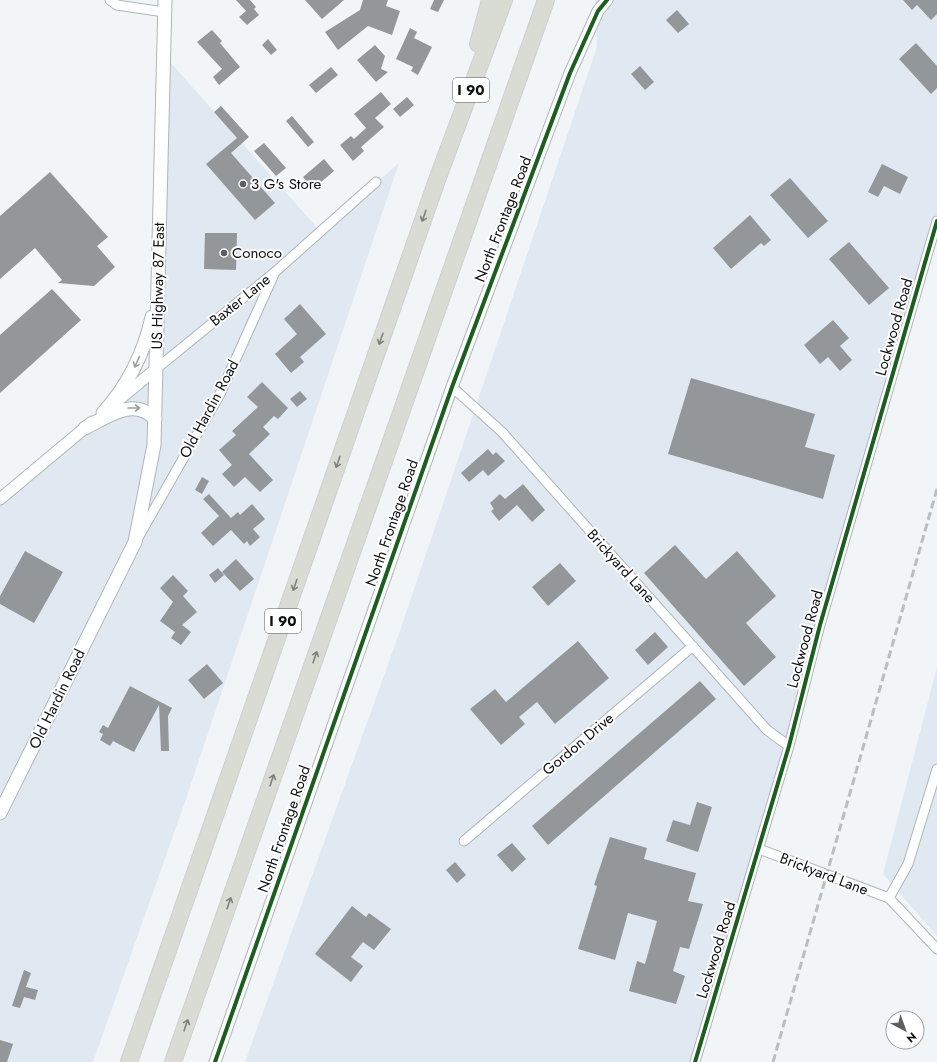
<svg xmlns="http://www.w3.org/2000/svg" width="937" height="1062" viewBox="0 0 937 1062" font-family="Jost,sans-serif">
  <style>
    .built { fill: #e0e8f1 }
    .building { fill: #949799 }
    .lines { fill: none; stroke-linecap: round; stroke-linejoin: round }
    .minor-casing { stroke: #b2b5b7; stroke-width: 11 }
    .tertiary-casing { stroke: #b2b5b7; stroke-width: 13 }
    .secondary-casing { stroke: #b2b5b7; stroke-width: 15 }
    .motorway-casing { stroke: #cfd0d2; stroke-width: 18 }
    .minor { stroke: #fdfefe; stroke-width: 9 }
    .tertiary { stroke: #fdfefe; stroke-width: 11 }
    .secondary { stroke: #fdfefe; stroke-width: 13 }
    .motorway { stroke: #d8dcd3; stroke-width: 16 }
    .rail { stroke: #bcbdbd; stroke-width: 3; stroke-dasharray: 8 4; stroke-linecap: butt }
    .cycleway-casing { stroke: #fff; stroke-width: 6 }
    .cycleway { stroke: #1b5e20; stroke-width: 4 }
    .oneway { stroke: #7d807c }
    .oneway2 { stroke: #9d9e9f }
    .poi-dot { fill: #5d6062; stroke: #fff; stroke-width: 1.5 }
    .labels { text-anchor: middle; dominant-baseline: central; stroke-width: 4; stroke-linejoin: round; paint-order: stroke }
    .shield { fill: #fff; stroke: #565758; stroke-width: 1 }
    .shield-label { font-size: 14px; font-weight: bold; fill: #0d0f11 }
    .poi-label { font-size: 15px; fill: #0d0f11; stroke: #fff; text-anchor: start }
    .street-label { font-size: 15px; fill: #0d0f11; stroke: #fff }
  </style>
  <rect width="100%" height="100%" fill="#f1f5f8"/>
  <path class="built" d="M 595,0 L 937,0 L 937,226 L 695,1062 L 245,1062 L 400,631 L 597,47 Z
    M 163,54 L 320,231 L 399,163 L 186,799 L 93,1062 L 0,1062 L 0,499 L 156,369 Z
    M 937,667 L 937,936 L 883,874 Z"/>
  <path class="building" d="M 236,0 L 250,0 L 256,7 L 254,9 L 259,15 L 247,25 L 239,17 L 246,11 Z
    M 305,0 L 344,0 L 322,19 Z
    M 363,0 L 388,0 L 386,6 L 400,11 L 392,35 L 368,26 L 338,50 L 325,32 L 360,10 Z
    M 434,0 L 444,0 L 438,12 L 430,9 Z
    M 903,0 L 937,0 L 937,14 L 931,20 L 917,5 L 912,10 Z
    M 677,10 L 689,24 L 678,33 L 666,20 Z
    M 410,28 L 417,32 L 414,38 L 432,47 L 418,75 L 411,71 L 413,67 L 396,59 Z
    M 212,30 L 222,41 L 220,43 L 240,67 L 219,85 L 213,77 L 222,69 L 197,42 Z
    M 268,39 L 277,50 L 271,55 L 262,45 Z
    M 916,43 L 937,66 L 937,88 L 931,94 L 899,59 Z
    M 375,45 L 385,56 L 381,69 L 388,72 L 376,82 L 357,60 Z
    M 640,66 L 654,82 L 645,90 L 631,74 Z
    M 331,67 L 338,75 L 316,93 L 309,85 Z
    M 381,92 L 391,104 L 375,118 L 384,127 L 361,147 L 364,151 L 353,161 L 340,145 L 351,136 L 354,139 L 366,128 L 354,114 Z
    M 407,97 L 414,105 L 400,117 L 393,109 Z
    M 221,106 L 249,137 L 231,153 L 275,203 L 255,220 L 206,164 L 237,138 L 214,112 Z
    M 292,116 L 314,142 L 308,147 L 286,121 Z
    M 264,143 L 286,168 L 276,176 L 254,151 Z
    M 324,159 L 334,171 L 313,189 L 303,177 Z
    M 882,164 L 908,177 L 900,194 L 884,186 L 878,197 L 868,192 Z
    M 50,172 L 108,237 L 97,246 L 115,267 L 94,286 L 58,283 L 62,280 L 35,248 L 0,279 L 0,216 Z
    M 790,178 L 828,221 L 808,238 L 770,195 Z
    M 750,215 L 771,240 L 764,246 L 761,243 L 731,269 L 713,248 Z
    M 205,233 L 237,233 L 236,270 L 204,269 Z
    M 849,242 L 889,288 L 869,305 L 829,259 Z
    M 52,289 L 81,320 L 0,393 L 0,335 Z
    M 300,304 L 326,334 L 300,357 L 304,362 L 291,373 L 275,354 L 297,334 L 284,319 Z
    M 833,320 L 849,338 L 840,346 L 852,360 L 840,371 L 828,357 L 820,364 L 804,345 Z
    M 691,378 L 815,414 L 805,447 L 835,455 L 823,499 L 668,454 Z
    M 262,382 L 288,408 L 278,419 L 274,416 L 263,427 L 270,434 L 249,454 L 273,480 L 260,492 L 245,477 L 234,487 L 222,474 L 232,465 L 219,450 L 236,435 L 232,431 L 258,407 L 247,397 Z
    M 300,391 L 307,399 L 297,407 L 290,399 Z
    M 488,449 L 493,455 L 496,452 L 505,461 L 488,476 L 483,470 L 469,482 L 461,473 Z
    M 202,477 L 209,481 L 202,494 L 195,490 Z
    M 523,484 L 545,510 L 532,522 L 517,505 L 499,521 L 491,511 L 494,509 L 490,503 L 500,494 L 505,499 Z
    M 209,494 L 231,518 L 238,512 L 240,515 L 252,504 L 265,519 L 253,529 L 260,537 L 250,546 L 247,541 L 244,544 L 231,530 L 213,546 L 201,533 L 219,516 L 203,499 Z
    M 675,545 L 706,579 L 737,551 L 776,596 L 746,623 L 776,657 L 744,686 L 644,573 Z
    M 25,551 L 63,572 L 34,623 L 0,604 L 0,596 Z
    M 236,559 L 254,579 L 240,591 L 222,572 Z
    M 560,563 L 576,581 L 548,606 L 532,587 Z
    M 218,568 L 224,575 L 215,583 L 209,575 Z
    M 173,575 L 188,591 L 183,596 L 197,612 L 182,625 L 191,632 L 181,645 L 171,638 L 175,632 L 160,621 L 173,602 L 160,588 Z
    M 655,632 L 668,647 L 648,665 L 635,650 Z
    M 578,641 L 609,678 L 555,724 L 537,702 L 519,717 L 525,724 L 501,745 L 470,709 L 495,689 L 506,702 Z
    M 207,664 L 223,683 L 204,699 L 188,680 Z
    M 700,681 L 716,699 L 548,845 L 532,826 Z
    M 130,686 L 172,708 L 168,716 L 169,751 L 161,751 L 159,705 L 134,752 L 113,741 L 110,746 L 100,740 L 103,734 L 99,732 L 103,725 L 108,728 Z
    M 697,802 L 712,807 L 698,852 L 666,841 L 673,820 L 690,825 Z
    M 610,837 L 647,848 L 644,859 L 696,873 L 688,901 L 703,904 L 689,949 L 680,947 L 673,971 L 685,976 L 676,1004 L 629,991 L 637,961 L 645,964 L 657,921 L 628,913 L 615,960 L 578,949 L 597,886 L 594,885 Z
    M 512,843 L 526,859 L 512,872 L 497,855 Z
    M 455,862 L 466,875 L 457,883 L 446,870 Z
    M 352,906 L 366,917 L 369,913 L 391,929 L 374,950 L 363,942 L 351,957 L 363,966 L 351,982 L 315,954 Z
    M 24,970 L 31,973 L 26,987 L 38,990 L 35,1000 L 24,997 L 20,1008 L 12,1006 Z
    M 0,1040 L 13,1044 L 7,1062 L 0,1062 Z"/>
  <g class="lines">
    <g class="minor-casing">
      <path id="minor" d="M 110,0 L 117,5 L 164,12
        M 156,369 L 275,272 L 376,182
        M 452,387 L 502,432 L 767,730 L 789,746
        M 139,536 L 220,394 L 275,272
        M 464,841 L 693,646
        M 759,849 L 889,898 L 937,949
        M 889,898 L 908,864 L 937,769
        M 695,1062 L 789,746 L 820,625 L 937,221"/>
    </g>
    <g class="tertiary-casing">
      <path id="tertiary" d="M 116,402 L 156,369
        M 0,499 L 92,422
        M 215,1062 L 452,387 L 570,73 L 598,11 L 607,0"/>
    </g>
    <g class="secondary-casing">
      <path id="secondary" d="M 103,413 C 128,385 144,354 152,317
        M 85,428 C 107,417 134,396 155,419
        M 0,813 L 135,542 L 154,445 L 165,0"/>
    </g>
    <g class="motorway-casing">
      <path id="motorway" d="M 478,44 L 490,0
        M 129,1062 L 437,180 L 504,0
        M 173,1062 L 546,0"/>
    </g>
    <use href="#minor" class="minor"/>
    <use href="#tertiary" class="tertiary"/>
    <use href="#secondary" class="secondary"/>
    <use href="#motorway" class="motorway"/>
    <path class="rail" d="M 773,1062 L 937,489"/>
    <g class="cycleway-casing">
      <path id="cycleway" d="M 215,1062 L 452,387 L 570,73 L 598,11 L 607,0
        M 695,1062 L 789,746 L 820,625 L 937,221"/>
    </g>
    <use href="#cycleway" class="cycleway"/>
  </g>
  <defs><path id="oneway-shaft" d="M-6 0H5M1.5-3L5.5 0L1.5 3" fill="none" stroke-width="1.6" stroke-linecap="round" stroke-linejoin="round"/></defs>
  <g class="oneway">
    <use href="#oneway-shaft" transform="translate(424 216) rotate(109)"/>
    <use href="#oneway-shaft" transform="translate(381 339) rotate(109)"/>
    <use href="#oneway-shaft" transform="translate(338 462) rotate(109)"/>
    <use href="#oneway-shaft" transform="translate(295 585) rotate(109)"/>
    <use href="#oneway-shaft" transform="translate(315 657) rotate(-71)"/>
    <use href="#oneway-shaft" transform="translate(272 780) rotate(-71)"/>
    <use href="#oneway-shaft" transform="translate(229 903) rotate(-71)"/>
    <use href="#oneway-shaft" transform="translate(186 1025) rotate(-71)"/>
  </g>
  <g class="oneway2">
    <use href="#oneway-shaft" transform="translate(137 362) rotate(114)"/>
    <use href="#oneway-shaft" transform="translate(134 408)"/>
  </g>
  <g class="poi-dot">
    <circle cx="243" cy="184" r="4"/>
    <circle cx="224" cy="253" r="4"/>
  </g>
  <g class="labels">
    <g class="shield">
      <rect x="453" y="78" width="36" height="24" rx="3"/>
      <rect x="265" y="609" width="36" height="24" rx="3"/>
    </g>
    <g class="shield-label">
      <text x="471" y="90">I 90</text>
      <text x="283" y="621">I 90</text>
    </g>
    <g class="poi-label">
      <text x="251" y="184">3 G's Store</text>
      <text x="232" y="253">Conoco</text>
    </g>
    <g class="street-label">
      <text transform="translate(503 219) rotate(-69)">North Frontage Road</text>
      <text transform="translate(158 286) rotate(-89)">US Highway 87 East</text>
      <text transform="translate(240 300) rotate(-39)">Baxter Lane</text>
      <text transform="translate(894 327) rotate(-74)">Lockwood Road</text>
      <text transform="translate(209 409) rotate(-62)">Old Hardin Road</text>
      <text transform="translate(392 523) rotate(-71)">North Frontage Road</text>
      <text transform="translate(621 566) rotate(48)">Brickyard Lane</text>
      <text transform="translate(805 639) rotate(-75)">Lockwood Road</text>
      <text transform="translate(57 699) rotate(-64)">Old Hardin Road</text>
      <text transform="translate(578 744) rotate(-40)">Gordon Drive</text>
      <text transform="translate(284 829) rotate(-71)">North Frontage Road</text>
      <text transform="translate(824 874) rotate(21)">Brickyard Lane</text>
      <text transform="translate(716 950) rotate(-73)">Lockwood Road</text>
    </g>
  </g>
  <g transform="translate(905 1030) rotate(139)"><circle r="19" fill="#ffffff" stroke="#9e9fa0"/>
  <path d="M0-3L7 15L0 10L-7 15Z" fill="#5d6062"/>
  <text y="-6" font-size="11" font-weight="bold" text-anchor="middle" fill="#0d0f11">N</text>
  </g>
</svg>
